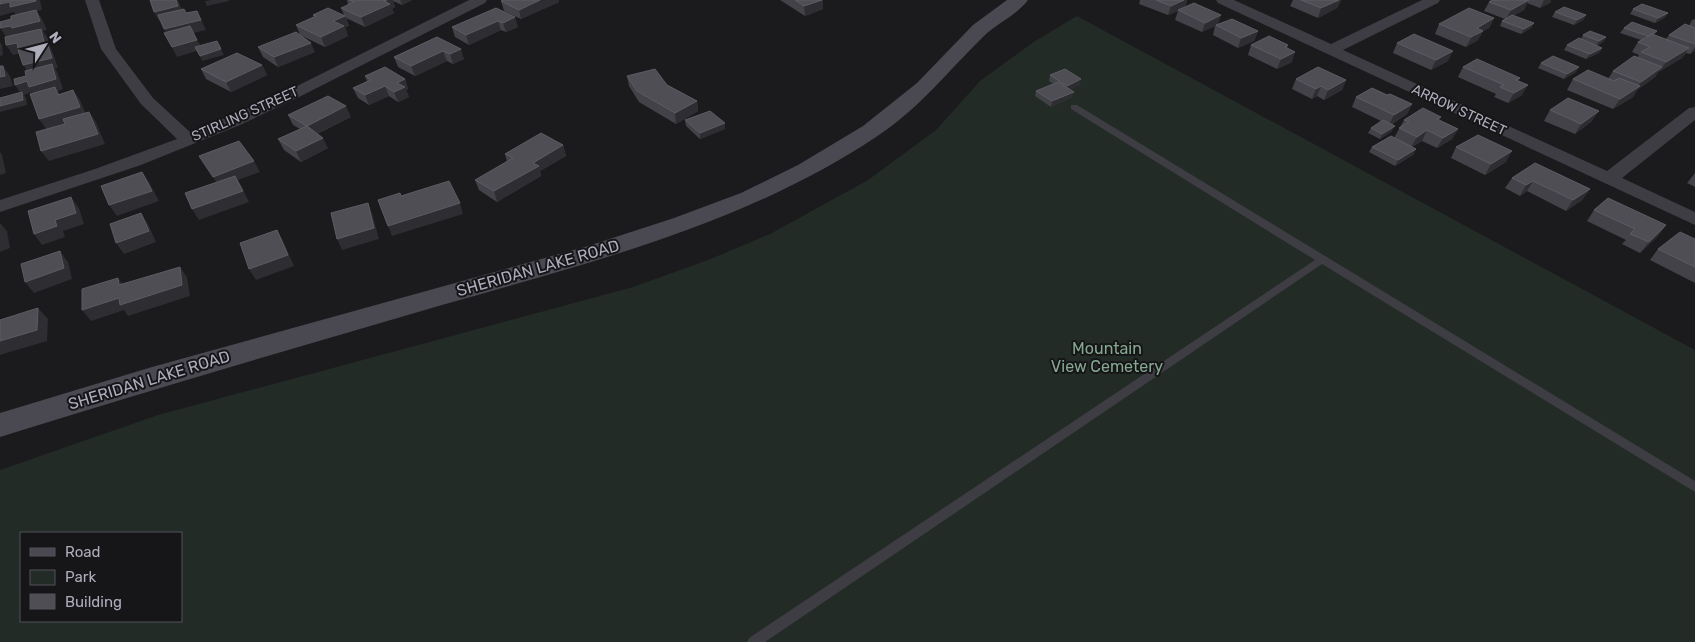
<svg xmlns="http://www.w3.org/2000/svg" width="1695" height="642" viewBox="0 0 1695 642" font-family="Rubik,sans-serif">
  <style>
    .green { fill: #222b26; fill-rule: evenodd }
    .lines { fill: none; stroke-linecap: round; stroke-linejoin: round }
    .service { fill: #3e3d44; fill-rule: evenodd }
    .minor { fill: #3e3d44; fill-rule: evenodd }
    .secondary { fill: #4a4952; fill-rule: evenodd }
    .wall { fill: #434248 }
    .shaded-wall { fill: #2e2d31 }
    .building { fill: #4e4e54; stroke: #5d5c64 }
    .labels { text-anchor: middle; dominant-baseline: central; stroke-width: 4; stroke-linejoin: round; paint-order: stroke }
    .far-street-label { font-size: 14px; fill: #adadbc; stroke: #161518 }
    .street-label { font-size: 16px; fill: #adadbc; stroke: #161518 }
    .park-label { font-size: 16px; fill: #84a890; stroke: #161518 }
  </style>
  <rect width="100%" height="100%" fill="#1b1a1d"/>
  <path class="green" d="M 1077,16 L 1695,350 L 1695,642 L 0,642 L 0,470 L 158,415 L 633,287 L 708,260 L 770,234 L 868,180 L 936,130 L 980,81 L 1035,41 ZM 21,533 L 181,533 L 181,621 L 21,621 Z"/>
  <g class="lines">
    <path class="service" d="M 1071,105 L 1077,105 L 1695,481 L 1695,492 L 1322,264 L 765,642 L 747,642 L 749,638 L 1315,260 L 1071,109 Z"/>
    <path class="minor" d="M 85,0 L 99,0 L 116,49 L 153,98 L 191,133 L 287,91 L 469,0 L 487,0 L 485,3 L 299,97 L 240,125 L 141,165 L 0,212 L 0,200 L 95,169 L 177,139 L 141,104 L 101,49 Z
      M 1216,0 L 1234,0 L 1331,44 L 1422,0 L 1440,0 L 1438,3 L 1343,50 L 1607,171 L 1689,108 L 1695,107 L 1695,120 L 1622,178 L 1695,212 L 1695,225 L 1218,3 Z"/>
    <path class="secondary" d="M 1007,0 L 1028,0 C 1017,15 997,23 984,36 C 949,70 918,110 876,137 C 745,224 592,262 442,305 C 295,348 147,391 0,437 L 0,413 L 152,367 L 588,246 L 674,218 L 741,193 L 798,165 L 863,126 L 917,83 L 973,25 Z"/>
  </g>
  <path class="wall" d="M 347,0 L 412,0 L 402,5 L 393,1 L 395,7 L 392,9 L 394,13 L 365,27 L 346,18 L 349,26 L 345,27 L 348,36 L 325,47 L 300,35 L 296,25 L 314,17 L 313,15 L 344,15 L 341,8 L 348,5 Z
    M 504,0 L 559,0 L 559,2 L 521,19 L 504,11 L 501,1 Z
    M 780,0 L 823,0 L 823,9 L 805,16 Z
    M 1140,0 L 1187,0 L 1185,7 L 1218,25 L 1258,31 L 1254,41 L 1238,48 L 1213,35 L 1215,26 L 1202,32 L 1175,20 L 1178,11 L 1168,15 L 1139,4 Z
    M 1293,0 L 1341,0 L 1337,8 L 1318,18 L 1290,6 Z
    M 1492,0 L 1551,0 L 1550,3 L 1540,8 L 1527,3 L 1524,10 L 1513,16 L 1534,23 L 1531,28 L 1521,34 L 1500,26 L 1502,21 L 1505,19 L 1484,11 L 1489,2 Z
    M 496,8 L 518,27 L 506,32 L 501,30 L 469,45 L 455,37 L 452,27 Z
    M 1633,9 L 1668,13 L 1664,18 L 1655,23 L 1630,14 Z
    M 1555,12 L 1586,15 L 1583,20 L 1574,25 L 1552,17 Z
    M 1494,18 L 1489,28 L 1483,31 L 1478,40 L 1466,47 L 1435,34 L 1439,24 Z
    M 1695,19 L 1695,51 L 1690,54 L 1686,53 L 1682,58 L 1658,72 L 1655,77 L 1637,90 L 1633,97 L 1613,109 L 1567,90 L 1573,79 L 1608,79 L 1613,71 L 1637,58 L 1639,55 L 1632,52 L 1638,42 L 1641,40 L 1620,33 L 1624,28 L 1657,31 L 1654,35 L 1666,39 L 1669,35 L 1689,26 L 1692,20 Z
    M 1583,35 L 1606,37 L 1603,42 L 1597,46 L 1602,48 L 1599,53 L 1586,59 L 1564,50 L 1567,45 L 1581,39 Z
    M 437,37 L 464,59 L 453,64 L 447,61 L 415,76 L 398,67 L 394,57 Z
    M 1397,43 L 1448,61 L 1431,70 L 1393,53 Z
    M 1251,45 L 1288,45 L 1287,48 L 1292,62 L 1277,69 L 1248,55 Z
    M 258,47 L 315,52 L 278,67 L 263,57 Z
    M 1541,63 L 1576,72 L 1564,79 L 1538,68 Z
    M 262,65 L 267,75 L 231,92 L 206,79 L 201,69 Z
    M 1463,67 L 1520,78 L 1518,81 L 1522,95 L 1508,103 L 1494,97 L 1496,94 L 1458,77 Z
    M 1050,75 L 1080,85 L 1070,89 L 1073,97 L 1051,107 L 1035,96 L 1036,91 L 1054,84 L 1049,81 Z
    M 365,76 L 405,79 L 408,89 L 406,90 L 409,97 L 398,102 L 389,96 L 369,105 L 358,98 L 353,88 L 367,81 Z
    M 627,76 L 667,85 L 697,101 L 698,111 L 676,124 L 639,102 L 629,86 Z
    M 1296,79 L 1346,80 L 1342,90 L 1324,100 L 1317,96 L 1312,99 L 1292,89 Z
    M 1387,95 L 1412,104 L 1407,114 L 1392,124 L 1392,131 L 1380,139 L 1368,133 L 1371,128 L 1381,121 L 1352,107 L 1356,97 Z
    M 1550,110 L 1592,121 L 1575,134 L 1544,121 Z
    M 288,115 L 351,117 L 317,134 L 328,148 L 301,162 L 284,150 L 278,139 L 300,129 L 293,125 Z
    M 1441,117 L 1439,120 L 1458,129 L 1452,139 L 1437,148 L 1422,141 L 1412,147 L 1416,149 L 1413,155 L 1395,166 L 1369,152 L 1372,147 L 1394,138 L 1404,120 Z
    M 685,120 L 725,129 L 700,139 L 686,126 Z
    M 563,145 L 566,156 L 540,171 L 541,176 L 497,202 L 479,190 L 475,180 L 507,162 L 505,154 Z
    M 1456,147 L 1506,162 L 1485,175 L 1451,158 Z
    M 1695,173 L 1695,187 L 1687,183 Z
    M 1512,178 L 1590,189 L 1582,200 L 1566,211 L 1527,191 L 1520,196 L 1505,188 Z
    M 1594,210 L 1666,225 L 1658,236 L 1640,253 L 1622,244 L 1626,240 L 1587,221 Z
    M 1695,239 L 1695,283 L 1650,260 L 1658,249 Z"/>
  <path class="shaded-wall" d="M 40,0 L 42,10 L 37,11 L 42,19 L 47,30 L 43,31 L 48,38 L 50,47 L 53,53 L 58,68 L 55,68 L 58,74 L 63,89 L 58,91 L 62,97 L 36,97 L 32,92 L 24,95 L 26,98 L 27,105 L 0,112 L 0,106 L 22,95 L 15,85 L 30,75 L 23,65 L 21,53 L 13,55 L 6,45 L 17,43 L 44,42 L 7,38 L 0,28 L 16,16 L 14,12 L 0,16 L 0,4 L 10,2 Z
    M 176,0 L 178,0 L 184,15 L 159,21 L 154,12 Z
    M 211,0 L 229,0 L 229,1 L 207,6 L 205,1 Z
    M 387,0 L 393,0 L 395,7 L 392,9 L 394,13 L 365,27 L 361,17 Z
    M 400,0 L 412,0 L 402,5 Z
    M 540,0 L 559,0 L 559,2 L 521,19 L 519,10 Z
    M 822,0 L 823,0 L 823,9 L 805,16 L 804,6 Z
    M 1184,0 L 1187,0 L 1185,8 L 1178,10 L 1178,11 L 1168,15 L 1171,6 Z
    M 1339,0 L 1341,0 L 1337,8 L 1318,18 L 1321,8 Z
    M 1529,0 L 1524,10 L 1506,20 L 1511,10 Z
    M 1544,0 L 1551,0 L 1550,3 L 1540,8 Z
    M 197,11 L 206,30 L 169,39 L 164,29 L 191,23 Z
    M 1668,13 L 1664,18 L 1655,23 L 1658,18 Z
    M 1221,15 L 1218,25 L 1202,32 L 1205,23 Z
    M 1586,15 L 1583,20 L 1574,25 L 1577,20 Z
    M 345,16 L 349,26 L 345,27 L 348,36 L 325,47 L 321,37 L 333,21 Z
    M 515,17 L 518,27 L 506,32 L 503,23 Z
    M 1494,18 L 1489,28 L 1483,31 L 1478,40 L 1466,47 L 1477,28 Z
    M 498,21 L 501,30 L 469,45 L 466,35 Z
    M 1534,23 L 1531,28 L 1521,34 L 1524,29 Z
    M 1258,31 L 1254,41 L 1238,48 L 1241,38 Z
    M 1606,37 L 1603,42 L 1596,46 L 1599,41 Z
    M 197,40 L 203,49 L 177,57 L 172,47 Z
    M 0,42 L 2,45 L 3,55 L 0,56 Z
    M 311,43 L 315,52 L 278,67 L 274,57 Z
    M 1695,47 L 1695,51 L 1690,54 Z
    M 1602,48 L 1599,53 L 1586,59 L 1590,54 Z
    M 1689,48 L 1682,58 L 1659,72 L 1666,62 Z
    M 221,49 L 224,55 L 202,61 L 200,56 Z
    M 461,49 L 464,59 L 453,64 L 450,54 Z
    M 443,51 L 447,61 L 415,76 L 411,66 Z
    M 1453,51 L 1448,61 L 1431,70 L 1436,60 Z
    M 1295,52 L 1292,62 L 1277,69 L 1281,59 Z
    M 262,65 L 267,75 L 231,92 L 226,82 Z
    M 3,66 L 10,76 L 13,86 L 0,89 L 0,77 Z
    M 1579,67 L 1576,72 L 1564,79 L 1567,74 Z
    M 1662,67 L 1655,77 L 1637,90 L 1633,97 L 1613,109 L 1620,99 L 1637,88 L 1641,82 Z
    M 405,79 L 408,89 L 406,90 L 409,97 L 398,102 L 394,92 L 397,83 Z
    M 1081,79 L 1080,85 L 1066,91 L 1067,86 Z
    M 1346,80 L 1342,90 L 1324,100 L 1328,90 Z
    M 1528,85 L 1522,95 L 1508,103 L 1514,93 Z
    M 385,86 L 389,96 L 369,105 L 365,95 Z
    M 1321,86 L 1317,96 L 1312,99 L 1316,89 Z
    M 73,90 L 80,100 L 87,117 L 47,130 L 39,119 Z
    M 1074,92 L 1073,97 L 1051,107 L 1052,101 Z
    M 697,101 L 698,111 L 676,124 L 675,113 Z
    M 1412,104 L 1407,114 L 1389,125 L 1394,115 Z
    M 346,106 L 351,117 L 312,136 L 307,126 Z
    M 1599,111 L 1592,121 L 1575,134 L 1581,124 Z
    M 89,112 L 96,122 L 105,144 L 49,161 L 41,151 Z
    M 725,123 L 725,129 L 700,139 L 700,133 Z
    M 1395,126 L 1392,131 L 1380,139 L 1382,134 Z
    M 1458,129 L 1452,139 L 1437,148 L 1443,138 Z
    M 1427,130 L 1422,141 L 1411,147 L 1417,137 Z
    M 323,138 L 328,148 L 301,162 L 296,151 Z
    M 563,145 L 566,156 L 540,171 L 541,176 L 497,202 L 494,191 L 533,163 Z
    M 1416,149 L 1413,155 L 1395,166 L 1398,160 Z
    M 1512,151 L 1506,162 L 1485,175 L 1491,164 Z
    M 0,152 L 2,155 L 6,173 L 0,175 Z
    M 254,161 L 260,172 L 238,180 L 249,202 L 199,220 L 192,209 L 219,187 L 213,177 Z
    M 142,172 L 149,182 L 159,201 L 117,216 L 109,205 Z
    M 1533,181 L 1527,191 L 1520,196 L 1526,185 Z
    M 1590,189 L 1582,200 L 1566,211 L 1573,200 Z
    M 71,197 L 79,208 L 84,224 L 63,231 L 65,237 L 42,245 L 34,234 L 55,220 Z
    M 368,203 L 372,213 L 379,239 L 342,250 L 337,239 Z
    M 460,203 L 463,214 L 392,236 L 388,226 Z
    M 141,213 L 148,224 L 156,242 L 124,254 L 116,243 Z
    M 0,223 L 7,231 L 10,248 L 0,252 Z
    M 1666,225 L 1658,236 L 1640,253 L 1649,242 Z
    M 277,230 L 283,241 L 294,266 L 256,280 L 249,269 Z
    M 60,251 L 68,262 L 72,279 L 34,293 L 25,282 Z
    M 180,267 L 187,277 L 190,296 L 128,316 L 124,310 L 91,321 L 82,310 Z
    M 118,278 L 126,289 L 119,285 Z
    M 38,308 L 48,319 L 47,341 L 0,355 L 0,341 Z"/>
  <path class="building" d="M 0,0 L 36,0 L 36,1 L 10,7 L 10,2 L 0,4 Z
    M 150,0 L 176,0 L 178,6 L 154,12 Z
    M 349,0 L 387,0 L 384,1 L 390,4 L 361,17 L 341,8 L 354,2 Z
    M 504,0 L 540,0 L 519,10 L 501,1 Z
    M 795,0 L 822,0 L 804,6 Z
    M 1156,0 L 1184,0 L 1171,6 Z
    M 1301,0 L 1339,0 L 1321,8 Z
    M 1492,0 L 1529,0 L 1511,10 L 1489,2 Z
    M 1194,3 L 1221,15 L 1205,23 L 1178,10 Z
    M 1642,4 L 1668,13 L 1658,18 L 1633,9 Z
    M 1564,7 L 1586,15 L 1577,20 L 1555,12 Z
    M 328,8 L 345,16 L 333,21 L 344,26 L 321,37 L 296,25 L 316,16 L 313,15 Z
    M 496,8 L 515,17 L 503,23 L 498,21 L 466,35 L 452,27 Z
    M 1469,8 L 1494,18 L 1477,28 L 1483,31 L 1471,37 L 1439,24 Z
    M 184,9 L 186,13 L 197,11 L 201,20 L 164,29 L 158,15 Z
    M 36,10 L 40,21 L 12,28 L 10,26 L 0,28 L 0,22 L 11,19 L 11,16 Z
    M 1512,15 L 1534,23 L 1524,29 L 1502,21 Z
    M 1232,19 L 1258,31 L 1241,38 L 1216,25 Z
    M 1632,22 L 1657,31 L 1648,36 L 1624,28 Z
    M 1685,24 L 1695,28 L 1695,44 L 1669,35 Z
    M 190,26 L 197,40 L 172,47 L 164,33 Z
    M 41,29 L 44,42 L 18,49 L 17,43 L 6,45 L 5,37 Z
    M 1590,31 L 1606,37 L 1599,41 L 1583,35 Z
    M 296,32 L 311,43 L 274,57 L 258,47 Z
    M 1414,34 L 1453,51 L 1436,60 L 1397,43 Z
    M 1652,34 L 1689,48 L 1666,62 L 1641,52 L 1650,47 L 1638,42 Z
    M 1269,36 L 1288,45 L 1285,47 L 1295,52 L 1281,59 L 1251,45 Z
    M 437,37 L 461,49 L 450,54 L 443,51 L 411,66 L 394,57 Z
    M 1579,38 L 1602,48 L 1590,54 L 1567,45 Z
    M 217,41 L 221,49 L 200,56 L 195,47 Z
    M 47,43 L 52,58 L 23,65 L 18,50 Z
    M 237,53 L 262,65 L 226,82 L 201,69 Z
    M 1553,56 L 1579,67 L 1567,74 L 1541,63 Z
    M 1634,56 L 1662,67 L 1641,82 L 1613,71 Z
    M 1477,59 L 1520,78 L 1516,80 L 1528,85 L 1514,93 L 1500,87 L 1504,85 L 1463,67 Z
    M 52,64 L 56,79 L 29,87 L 27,81 L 15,85 L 14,79 L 26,76 L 25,71 Z
    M 0,66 L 3,66 L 5,76 L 0,77 Z
    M 385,67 L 405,79 L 397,83 L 405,87 L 394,92 L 385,86 L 365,95 L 353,88 L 371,80 L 365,76 Z
    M 1318,67 L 1346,80 L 1328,90 L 1321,86 L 1316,89 L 1296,79 Z
    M 655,69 L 667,85 L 697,101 L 675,113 L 637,91 L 627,76 Z
    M 1065,69 L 1081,79 L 1067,86 L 1050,75 Z
    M 1588,70 L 1614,81 L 1619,78 L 1640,86 L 1620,99 L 1573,79 Z
    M 1058,82 L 1074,92 L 1052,101 L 1036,91 Z
    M 55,87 L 58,95 L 73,90 L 80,107 L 39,119 L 30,94 Z
    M 1372,88 L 1387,95 L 1390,94 L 1412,104 L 1394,115 L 1356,97 Z
    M 22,92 L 23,100 L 0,106 L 0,98 Z
    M 328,96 L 346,106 L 307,126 L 288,115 Z
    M 1568,98 L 1599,111 L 1581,124 L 1550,110 Z
    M 1423,108 L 1441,117 L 1437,119 L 1458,129 L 1443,138 L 1427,130 L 1417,137 L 1399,128 L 1409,122 L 1404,120 Z
    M 710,111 L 725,123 L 700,133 L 685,120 Z
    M 89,112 L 98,134 L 41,151 L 36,132 L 65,124 L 63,119 Z
    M 1383,120 L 1395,126 L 1382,134 L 1371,128 Z
    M 307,126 L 323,138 L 296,151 L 278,139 Z
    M 541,133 L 563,145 L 533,163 L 539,166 L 494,191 L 475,180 L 513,158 L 505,154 Z
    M 1478,135 L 1512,151 L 1491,164 L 1456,147 Z
    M 1391,136 L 1416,149 L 1398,160 L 1372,147 Z
    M 239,141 L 254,161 L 213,177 L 199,156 Z
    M 1535,163 L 1590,189 L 1573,200 L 1533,181 L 1526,185 L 1512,178 Z
    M 142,172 L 152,191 L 109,205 L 101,186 Z
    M 235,176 L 243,191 L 192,209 L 185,193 Z
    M 449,181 L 460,203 L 388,226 L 378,200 L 400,193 L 401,196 Z
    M 71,197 L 76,213 L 55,220 L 57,226 L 34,234 L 28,211 Z
    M 1608,198 L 1666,225 L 1649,242 L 1630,234 L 1635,229 L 1594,210 Z
    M 368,203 L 374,228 L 337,239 L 331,213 Z
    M 141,213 L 149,231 L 116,243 L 110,224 Z
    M 277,230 L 288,255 L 249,269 L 240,243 Z
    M 1680,232 L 1695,239 L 1695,267 L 1658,249 Z
    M 60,251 L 64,268 L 25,282 L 21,264 Z
    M 180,267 L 182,285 L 120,305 L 119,298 L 82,310 L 82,289 L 118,278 L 119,285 Z
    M 38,308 L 37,330 L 0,341 L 0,320 Z"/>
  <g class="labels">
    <g class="far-street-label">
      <text transform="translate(1459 110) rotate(25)">ARROW STREET</text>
      <text transform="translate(245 114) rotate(-24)">STIRLING STREET</text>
    </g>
    <g class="street-label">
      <text transform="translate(538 268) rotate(-16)">SHERIDAN LAKE ROAD</text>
      <text transform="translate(149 380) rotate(-17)">SHERIDAN LAKE ROAD</text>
    </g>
    <g class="park-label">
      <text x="1107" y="348">Mountain<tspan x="1107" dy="18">View Cemetery</tspan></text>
    </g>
  </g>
  <rect x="20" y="532" width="162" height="90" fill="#161518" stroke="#52525a"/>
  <rect x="30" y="548" width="25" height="8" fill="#4a4952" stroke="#52525a"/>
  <text x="65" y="557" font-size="15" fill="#adadbc">Road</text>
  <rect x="30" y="570" width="25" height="15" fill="#222b26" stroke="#52525a"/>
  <text x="65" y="582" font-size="15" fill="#adadbc">Park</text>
  <rect x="30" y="594" width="25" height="15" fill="#4e4e54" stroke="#52525a"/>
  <text x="65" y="607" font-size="15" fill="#adadbc">Building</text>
  <g transform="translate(45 45) rotate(54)" stroke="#161518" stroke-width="4" paint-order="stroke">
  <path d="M0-4L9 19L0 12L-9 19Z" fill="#adadbc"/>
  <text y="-8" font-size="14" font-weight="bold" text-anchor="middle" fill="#adadbc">N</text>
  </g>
</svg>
